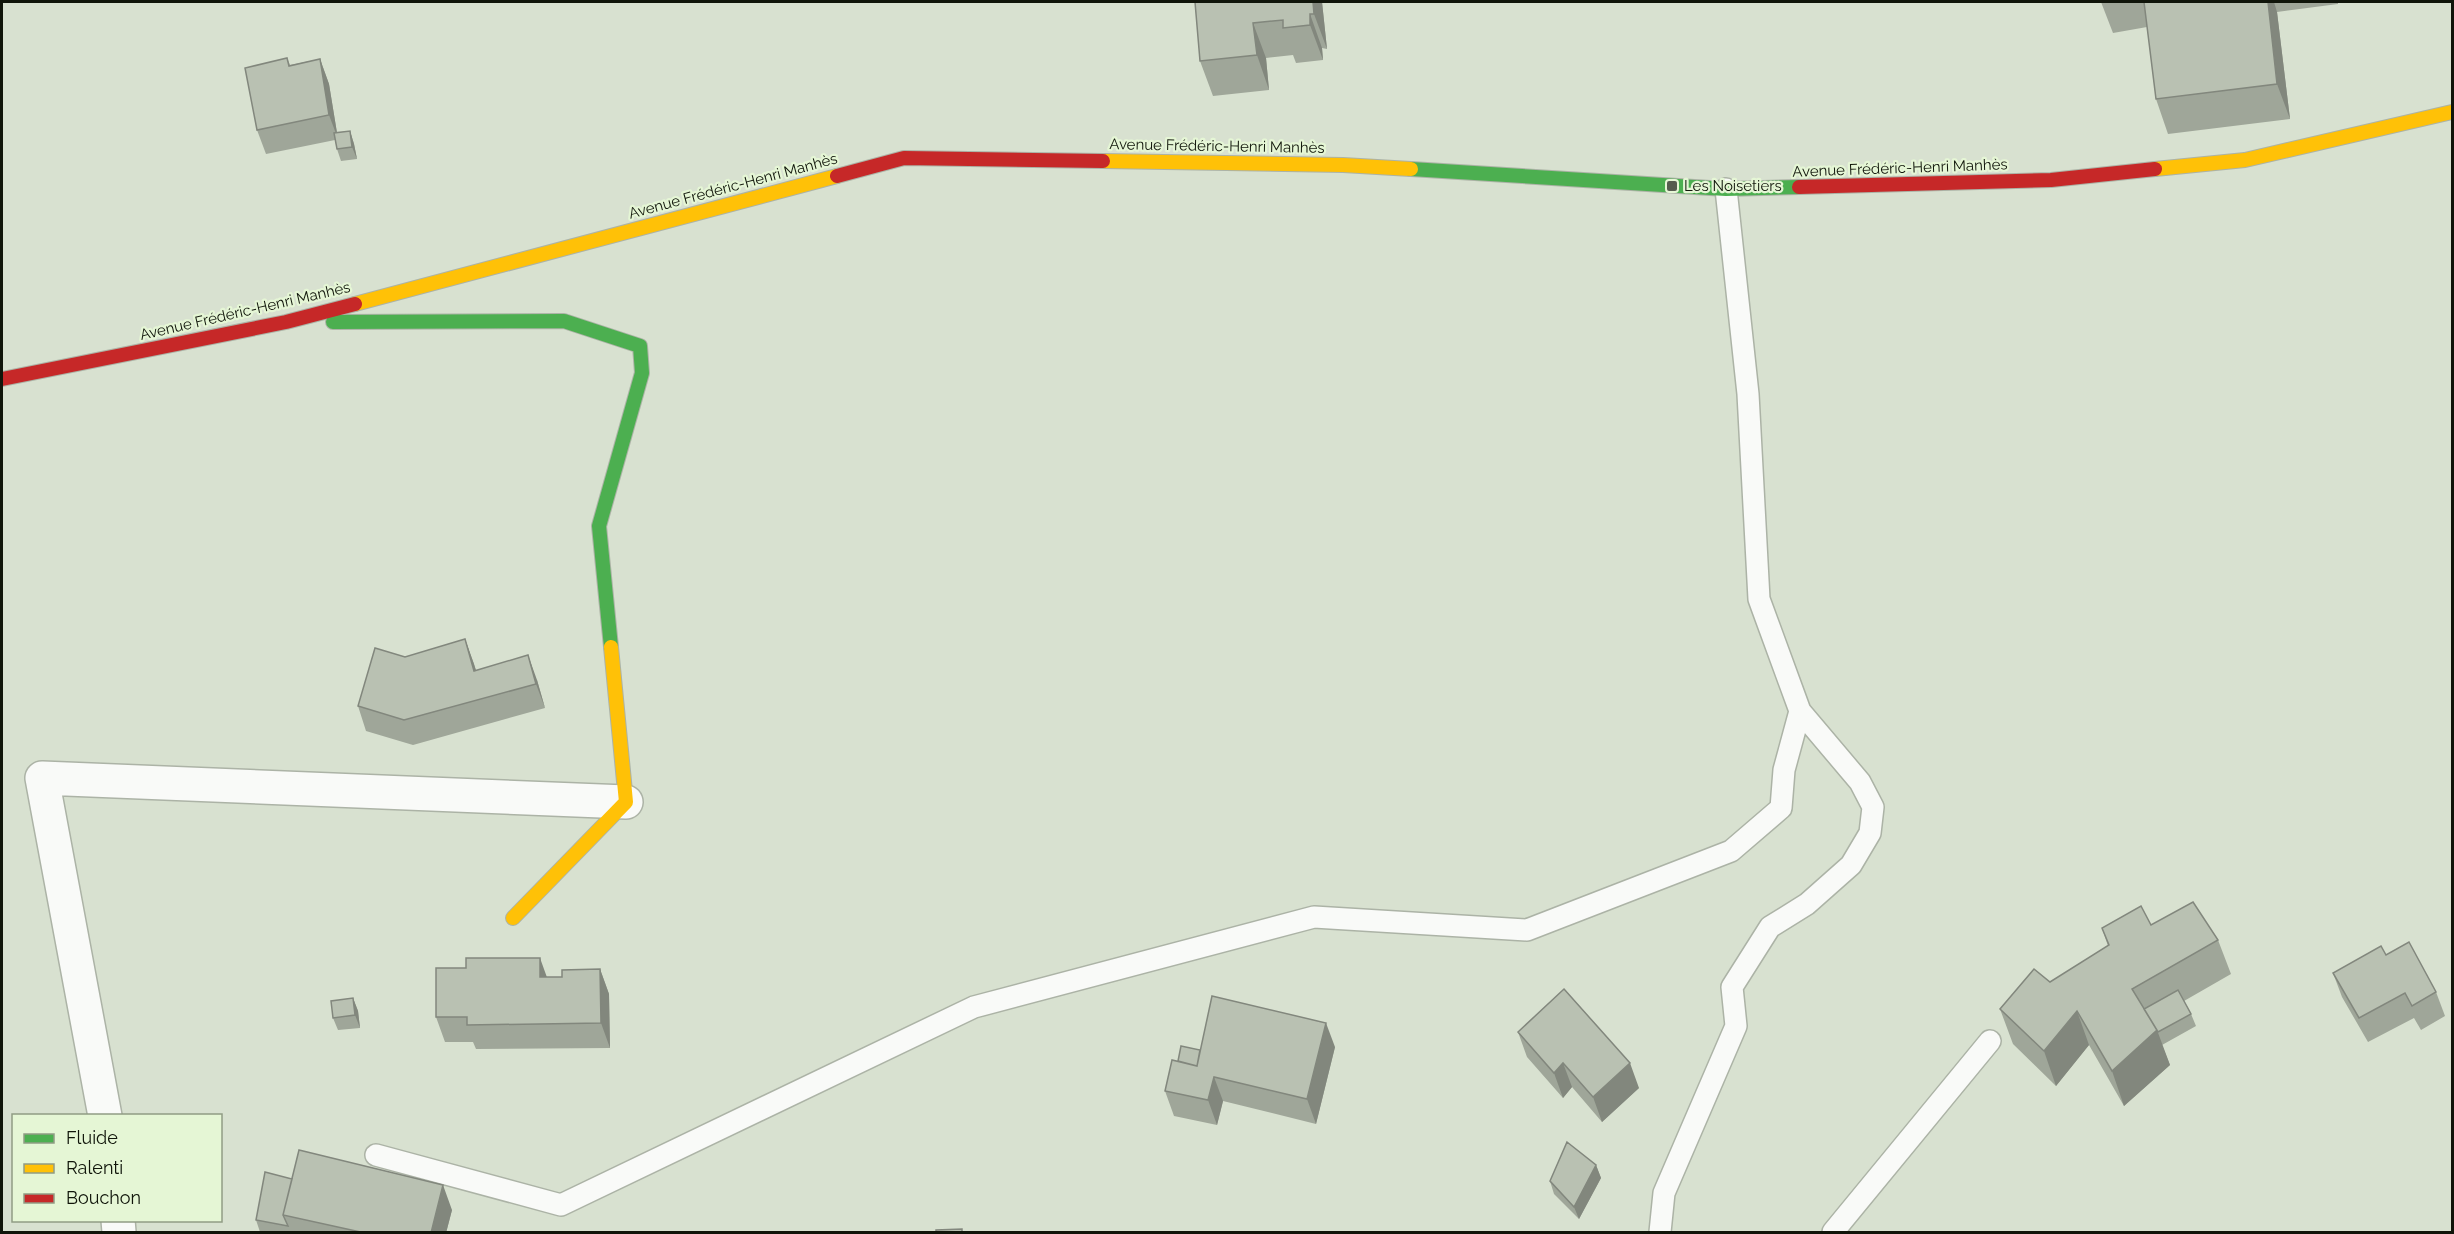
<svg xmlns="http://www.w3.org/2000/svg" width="2454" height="1234" viewBox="0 0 2454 1234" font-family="Raleway,sans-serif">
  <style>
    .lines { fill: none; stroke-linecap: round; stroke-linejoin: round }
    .lane-casing { stroke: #acb3a6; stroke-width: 24 }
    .street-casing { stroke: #acb3a6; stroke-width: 36 }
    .fast-casing { stroke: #acb3a6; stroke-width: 16 }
    .slow-casing { stroke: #acb3a6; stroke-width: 16 }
    .jam-casing { stroke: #acb3a6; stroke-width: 16 }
    .lane { stroke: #f9faf8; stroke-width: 21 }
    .street { stroke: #f9faf8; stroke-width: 33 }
    .fast { stroke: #4caf50; stroke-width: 14 }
    .slow { stroke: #ffc107; stroke-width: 14 }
    .jam { stroke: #c62828; stroke-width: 14 }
    .wall { fill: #9fa699 }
    .shaded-wall { fill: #82877d }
    .building { fill: #b9c1b2; stroke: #82877d; stroke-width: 1.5 }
    .poi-dot { fill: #565c4f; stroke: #e5f6d5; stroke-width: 2 }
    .labels { text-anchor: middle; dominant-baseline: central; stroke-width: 4.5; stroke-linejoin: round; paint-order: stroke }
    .street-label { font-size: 15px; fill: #10150a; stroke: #e5f6d5 }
    .poi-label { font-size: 15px; fill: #10150a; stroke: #e5f6d5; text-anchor: start }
  </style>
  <rect width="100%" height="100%" fill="#d8e1d0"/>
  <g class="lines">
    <g class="lane-casing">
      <path id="lane" d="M 376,1155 L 561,1205 L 974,1007 L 1314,917 L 1527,930 L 1731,851 L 1781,808 L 1784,770 L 1800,711
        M 1660,1232 L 1664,1193 L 1736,1026 L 1732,987 L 1770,927 L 1807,904 L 1851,865 L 1870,833 L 1873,807 L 1860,782 L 1800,711 L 1759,599 L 1748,394 L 1726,189
        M 1833,1232 L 1990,1041"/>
    </g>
    <g class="street-casing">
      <path id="street" d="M 105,1116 L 42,778 L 626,802
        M 118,1220 L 119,1232"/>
    </g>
    <g class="fast-casing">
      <path id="fast" d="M 1411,169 L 1726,189 L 1799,187
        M 333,322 L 564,321 L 640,346 L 642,373 L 599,526 L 611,647"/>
    </g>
    <g class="slow-casing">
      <path id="slow" d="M 1103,161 L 1343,165 L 1411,169
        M 2155,169 L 2245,160 L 2452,112
        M 355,304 L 837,176
        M 513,918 L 626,802 L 611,647"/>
    </g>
    <g class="jam-casing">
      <path id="jam" d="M 837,176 L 904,158 L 1103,161
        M 1799,187 L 2051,180 L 2155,169
        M 2,379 L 286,322 L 355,304"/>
    </g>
    <use href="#lane" class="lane"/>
    <use href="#street" class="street"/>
    <use href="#fast" class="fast"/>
    <use href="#slow" class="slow"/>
    <use href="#jam" class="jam"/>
  </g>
  <path class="wall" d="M 1195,2 L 1322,2 L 1327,49 L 1322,48 L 1323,60 L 1296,63 L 1293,55 L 1266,58 L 1269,90 L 1213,96 L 1200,61 Z
    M 2101,2 L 2338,2 L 2338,4 L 2277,12 L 2290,119 L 2168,134 L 2156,99 L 2147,27 L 2113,33 Z
    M 287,58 L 290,65 L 320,59 L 329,84 L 337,133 L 350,131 L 354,144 L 357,159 L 341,161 L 337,149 L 335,140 L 266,154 L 257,130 Z
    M 465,639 L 476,670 L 537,680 L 545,708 L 413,745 L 366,731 L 358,706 L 405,657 Z
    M 2151,925 L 2218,940 L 2231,974 L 2184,1001 L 2191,1014 L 2196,1026 L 2162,1045 L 2170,1065 L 2124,1106 L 2089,1045 L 2056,1086 L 2013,1044 L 2000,1009 L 2050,982 L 2108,946 L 2102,928 Z
    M 2386,955 L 2436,992 L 2445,1016 L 2421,1030 L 2414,1018 L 2368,1042 L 2342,997 L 2333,973 Z
    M 600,969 L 609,994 L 610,1048 L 476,1049 L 473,1042 L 445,1042 L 436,1017 L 547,977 L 562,977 Z
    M 353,998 L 358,1011 L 360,1028 L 338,1030 L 333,1018 Z
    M 1518,1032 L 1639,1088 L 1602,1122 L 1572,1087 L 1563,1098 L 1527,1057 Z
    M 1335,1047 L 1316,1124 L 1223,1101 L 1217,1125 L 1174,1116 L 1165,1091 L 1178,1061 L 1200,1050 Z
    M 1596,1165 L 1601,1178 L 1579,1219 L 1554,1194 L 1550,1181 Z
    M 292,1179 L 452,1210 L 446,1233 L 260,1232 L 256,1220 Z"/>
  <path class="shaded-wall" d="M 1313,2 L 1322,2 L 1327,49 L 1314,14 Z
    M 2268,2 L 2274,2 L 2277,12 L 2290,119 L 2277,84 Z
    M 1310,14 L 1322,48 L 1323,60 L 1310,25 Z
    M 1253,23 L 1266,58 L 1269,90 L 1257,55 Z
    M 320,59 L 329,84 L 338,139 L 329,115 Z
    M 350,131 L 354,144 L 357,159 L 352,147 Z
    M 465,639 L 474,664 L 483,695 L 474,671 Z
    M 528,655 L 537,680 L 545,708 L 536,684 Z
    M 540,958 L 549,983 L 540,977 Z
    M 600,969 L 609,994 L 610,1048 L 601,1023 Z
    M 353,998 L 358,1011 L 360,1028 L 355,1015 Z
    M 2077,1011 L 2089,1045 L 2056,1086 L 2044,1051 Z
    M 1326,1023 L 1335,1047 L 1316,1124 L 1307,1099 Z
    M 2157,1030 L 2170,1065 L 2124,1106 L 2112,1071 Z
    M 1563,1063 L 1572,1087 L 1563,1098 L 1554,1073 Z
    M 1630,1063 L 1639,1088 L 1602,1122 L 1593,1097 Z
    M 1214,1077 L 1223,1101 L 1217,1125 L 1208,1100 Z
    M 1596,1165 L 1601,1178 L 1579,1219 L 1574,1207 Z
    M 443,1185 L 452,1210 L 446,1233 L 431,1233 Z"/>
  <path class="building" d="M 1195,2 L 1313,2 L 1314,14 L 1310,14 L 1310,25 L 1283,28 L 1283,20 L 1253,23 L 1257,55 L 1200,61 Z
    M 2144,2 L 2268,2 L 2277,84 L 2156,99 Z
    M 287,58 L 289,66 L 320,59 L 329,115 L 257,130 L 245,68 Z
    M 350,131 L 352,147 L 337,149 L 334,133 Z
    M 465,639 L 474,671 L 528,655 L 536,684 L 404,720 L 358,706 L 375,648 L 405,657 Z
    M 2193,902 L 2218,940 L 2132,989 L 2157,1030 L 2112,1071 L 2077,1011 L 2044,1051 L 2000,1009 L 2034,969 L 2050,982 L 2109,945 L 2102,928 L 2141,906 L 2151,925 Z
    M 2409,942 L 2436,992 L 2412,1006 L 2405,993 L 2359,1018 L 2333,973 L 2381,946 L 2386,955 Z
    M 466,958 L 540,958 L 540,977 L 562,977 L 562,970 L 600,969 L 601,1023 L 467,1025 L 467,1017 L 436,1017 L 436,968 L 466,968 Z
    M 1564,989 L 1630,1063 L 1593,1097 L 1563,1063 L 1554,1073 L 1518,1032 Z
    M 2178,990 L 2191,1014 L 2158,1032 L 2144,1009 Z
    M 1212,996 L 1326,1023 L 1307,1099 L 1214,1077 L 1208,1100 L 1165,1091 L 1172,1060 L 1197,1066 Z
    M 353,998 L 355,1015 L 333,1018 L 331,1001 Z
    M 1181,1046 L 1200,1050 L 1197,1066 L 1178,1061 Z
    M 1567,1142 L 1596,1165 L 1574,1207 L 1550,1181 Z
    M 299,1150 L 443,1185 L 431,1233 L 365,1233 L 283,1215 Z
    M 265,1172 L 292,1179 L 283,1215 L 288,1226 L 256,1220 Z
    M 962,1229 L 962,1233 L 936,1233 L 936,1230 Z"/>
  <rect class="poi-dot" x="1666" y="180" width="12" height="12" rx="3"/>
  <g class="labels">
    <g class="street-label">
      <text transform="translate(1217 146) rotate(1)">Avenue Frédéric-Henri Manhès</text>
      <text transform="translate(1900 168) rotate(-2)">Avenue Frédéric-Henri Manhès</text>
      <text transform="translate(733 186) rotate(-15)">Avenue Frédéric-Henri Manhès</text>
      <text transform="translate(245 311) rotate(-13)">Avenue Frédéric-Henri Manhès</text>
    </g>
    <g class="poi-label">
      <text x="1684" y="186">Les Noisetiers</text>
    </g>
  </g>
  <rect width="2454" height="1234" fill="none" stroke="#10150a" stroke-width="6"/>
  <rect x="12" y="1114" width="210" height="108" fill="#e5f6d5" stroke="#909c84" stroke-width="1.5"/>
  <rect x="24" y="1134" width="30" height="9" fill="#4caf50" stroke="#909c84" stroke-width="1.5"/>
  <text x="66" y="1144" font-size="18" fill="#10150a">Fluide</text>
  <rect x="24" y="1164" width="30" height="9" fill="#ffc107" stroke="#909c84" stroke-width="1.5"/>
  <text x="66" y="1174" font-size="18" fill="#10150a">Ralenti</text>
  <rect x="24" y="1194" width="30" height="9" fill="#c62828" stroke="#909c84" stroke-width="1.5"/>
  <text x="66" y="1204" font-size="18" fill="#10150a">Bouchon</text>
</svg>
